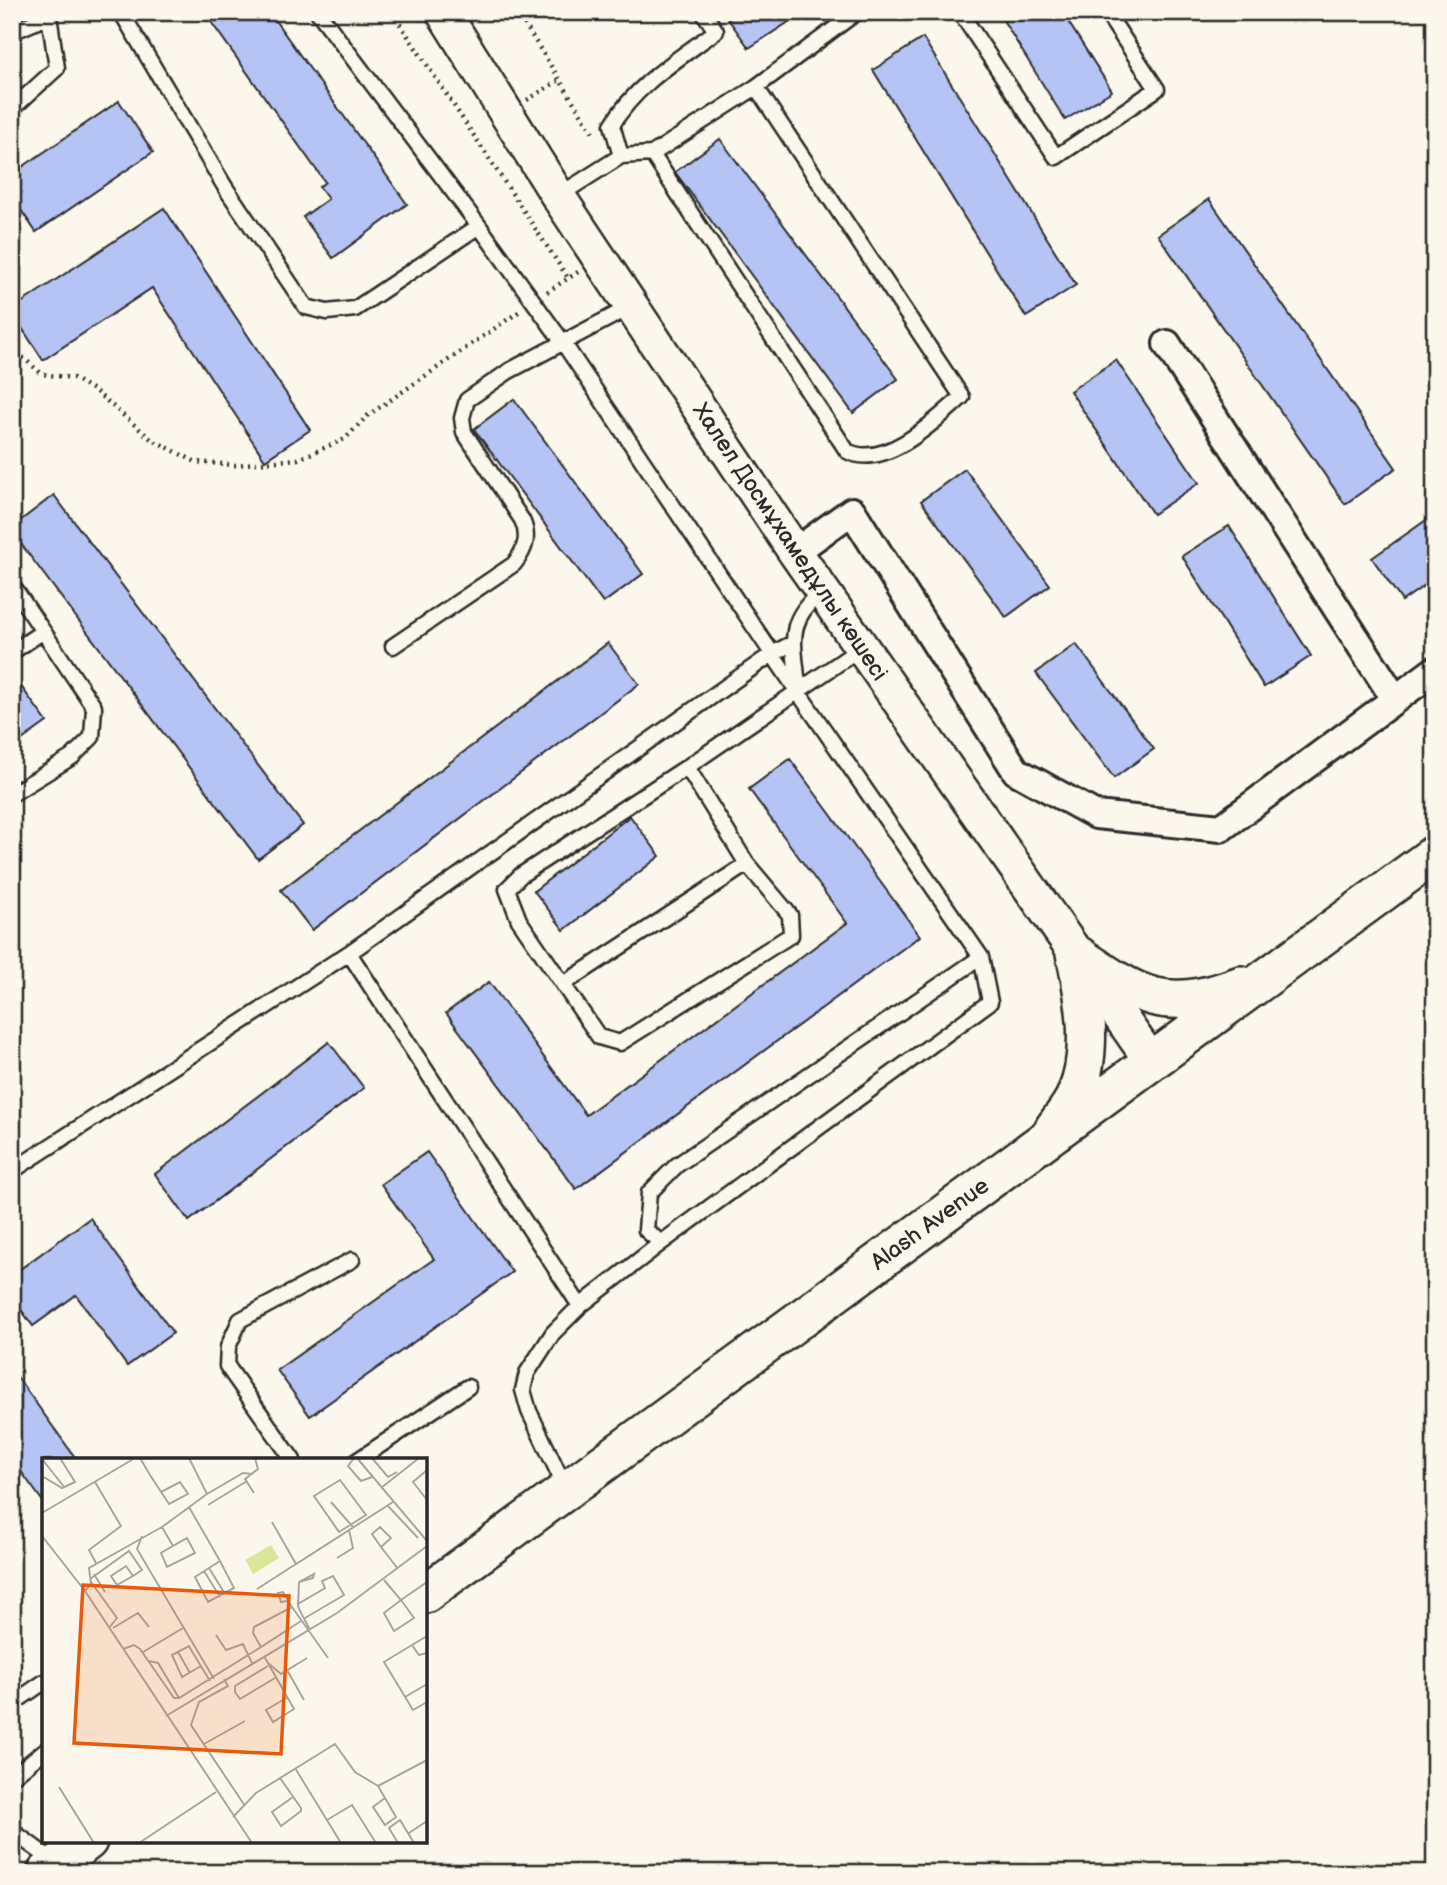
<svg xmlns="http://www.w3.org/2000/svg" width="1447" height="1885" viewBox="0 0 1447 1885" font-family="'Balsamiq Sans',sans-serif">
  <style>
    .building { fill: #b5c4f5; stroke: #2b2b2b; stroke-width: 2 }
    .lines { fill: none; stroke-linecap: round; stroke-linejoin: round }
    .service-casing { stroke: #2b2b2b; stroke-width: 19 }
    .minor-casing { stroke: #2b2b2b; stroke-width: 32 }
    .tertiary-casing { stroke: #2b2b2b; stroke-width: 38 }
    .secondary-casing { stroke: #2b2b2b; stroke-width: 42 }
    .path { stroke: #2b2b2b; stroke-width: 4.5; stroke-dasharray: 2 5; stroke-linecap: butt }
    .service { stroke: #fbf7ec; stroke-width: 14 }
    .minor { stroke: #fbf7ec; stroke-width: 26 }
    .tertiary { stroke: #fbf7ec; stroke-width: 33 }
    .secondary { stroke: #fbf7ec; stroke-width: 37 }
    .labels { text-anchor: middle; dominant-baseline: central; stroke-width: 5; stroke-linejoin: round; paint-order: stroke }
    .street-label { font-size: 23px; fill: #2b2b2b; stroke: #fbf7ec }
    .inset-road { fill: none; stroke: #a8a59f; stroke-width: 2 }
    .view { fill: #e8590c; fill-opacity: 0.15; stroke: #e8590c; stroke-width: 3.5 }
    .inset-edge { fill: none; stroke: #2b2b2b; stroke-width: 3.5 }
  </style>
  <rect width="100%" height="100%" fill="#fbf7ec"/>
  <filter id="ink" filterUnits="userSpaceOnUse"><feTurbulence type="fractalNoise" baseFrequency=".0143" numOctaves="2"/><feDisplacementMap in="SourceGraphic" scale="14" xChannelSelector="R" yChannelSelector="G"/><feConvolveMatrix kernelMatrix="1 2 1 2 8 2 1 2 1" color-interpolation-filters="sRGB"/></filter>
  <g filter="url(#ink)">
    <path class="building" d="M 204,12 L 269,12 L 407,204 L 333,258 L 303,217 L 328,199 L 319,187 L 325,182 Z
      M 723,12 L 804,12 L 749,48 Z
      M 998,12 L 1062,12 L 1112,91 L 1065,120 Z
      M 923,38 L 1076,285 L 1026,317 L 873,70 Z
      M 119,101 L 153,152 L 36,232 L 12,197 L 12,174 Z
      M 720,139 L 898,379 L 853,413 L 675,172 Z
      M 1209,199 L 1396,468 L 1345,504 L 1158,235 Z
      M 164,208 L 310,430 L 265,460 L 152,288 L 43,360 L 12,313 L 12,309 Z
      M 1116,360 L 1199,483 L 1153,514 L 1070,391 Z
      M 514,399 L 643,574 L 603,603 L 474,429 Z
      M 965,469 L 1050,585 L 1006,617 L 921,501 Z
      M 54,495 L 303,825 L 258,859 L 12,532 L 12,527 Z
      M 1435,514 L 1435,578 L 1402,601 L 1372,558 Z
      M 1229,526 L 1311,656 L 1264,687 L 1182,556 Z
      M 608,643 L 639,684 L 312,930 L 281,890 Z
      M 1076,644 L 1154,749 L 1114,778 L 1036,673 Z
      M 12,674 L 47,722 L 12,747 Z
      M 790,759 L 920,936 L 576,1189 L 446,1013 L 489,982 L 586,1115 L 847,923 L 749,789 Z
      M 630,816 L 660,856 L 564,930 L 534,891 Z
      M 329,1042 L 364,1088 L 189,1221 L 155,1174 Z
      M 427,1152 L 512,1272 L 310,1416 L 277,1370 L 434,1259 L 381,1184 Z
      M 90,1218 L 173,1333 L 127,1366 L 76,1295 L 33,1326 L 12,1297 L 12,1275 Z
      M 12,1370 L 77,1460 L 44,1460 L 44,1503 L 12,1459 Z"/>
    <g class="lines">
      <g class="service-casing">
        <path id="service" d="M 121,12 L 225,187 L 306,307 L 327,312 L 355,309 L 479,226 L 318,12
          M 960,12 L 1056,157 L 1157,89 L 1106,12
          M 12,32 L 49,16 L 52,12
          M 12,109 L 57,68 L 49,16
          M 652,154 L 847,451 C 884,471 936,420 962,397 L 756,87
          M 621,156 L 612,125 C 636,84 679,59 716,31 L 703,12
          M 558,196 L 621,156 L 652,154 L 756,87 L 857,12
          M 479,226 L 562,341 L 798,692 L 981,957 L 677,1165 L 649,1193 L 646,1230 L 661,1243
          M 12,585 L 94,707 L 92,737 L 72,757 L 12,794
          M 393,646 L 514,564 C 525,550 530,537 522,520 L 464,432 L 462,418 L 467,400 L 509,371 L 632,306
          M 12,652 L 42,632
          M 798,691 C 796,645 782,624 822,591
          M 687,767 L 747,864 L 790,915 L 791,935 L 620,1043 L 599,1037 L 519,920 L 507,889 L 521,875 L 687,767 L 861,648
          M 349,953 L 580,1306
          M 565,983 L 747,864
          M 12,1171 L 349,953 L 772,654 L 793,643
          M 293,1460 L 227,1366 L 228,1347 L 240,1320 L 352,1260
          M 358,1460 L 468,1387
          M 566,1489 L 529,1411 L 523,1390 L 527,1373 L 553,1333 L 580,1306 L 661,1243 L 990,1002 L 981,957
          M 12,1704 L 44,1682
          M 12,1777 L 44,1751
          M 12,1831 L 56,1863"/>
      </g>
      <g class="minor-casing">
        <path id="minor" d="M 1167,344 L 1395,699
          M 795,552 L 852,511 L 1016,771 L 1096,815 L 1221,828 L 1435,670"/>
      </g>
      <g class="tertiary-casing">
        <path id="tertiary" d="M 443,12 L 558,196 L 795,552 L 1152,1062"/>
      </g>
      <g class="secondary-casing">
        <path id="secondary" d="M 1075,953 C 1139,997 1164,1014 1241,985
          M 1054,1128 C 1061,1118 1070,1108 1075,1097 C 1095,1051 1085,999 1075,953
          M 425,1594 L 1435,854
          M 46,1873 L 88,1841"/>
      </g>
      <path class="path" d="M 392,12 L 568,278
        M 517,12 L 595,136
        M 527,100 L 558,81
        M 547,292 L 578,272
        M 12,348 L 42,374 L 73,378 L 95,391 L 151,439 L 196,462 L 235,465 L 298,459 L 345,439 L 367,416 L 520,311"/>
      <use href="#service" class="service"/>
      <use href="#minor" class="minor"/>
      <use href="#tertiary" class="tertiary"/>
      <use href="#secondary" class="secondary"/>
    </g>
  </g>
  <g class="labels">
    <g class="street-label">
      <text transform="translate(790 542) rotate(56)">Халел Досмұхамедұлы көшесі</text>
      <text transform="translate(930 1224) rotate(-36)">Alash Avenue</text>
    </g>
  </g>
  <g transform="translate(42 1458)">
    <rect width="385" height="385" fill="#fbf7ec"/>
    <path d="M 229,87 L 237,100 L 211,116 L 203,102 Z" fill="#dae699"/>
    <path class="inset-road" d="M 98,0 L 108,17 L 127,46 L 146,36 L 138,24 L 119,34M 312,0 L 306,8 L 319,23 L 330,19M 315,0 L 385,83M 330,0 L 346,19 L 355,14M 0,1 L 23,30M 385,12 L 371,24 L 385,42M 0,18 L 20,30 L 33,24 L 18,0M 298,22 L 324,57 L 297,74 L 272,38 ZM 53,24 L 79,68 L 47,92 L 54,105M 339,30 L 377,0M 212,35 L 203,21 L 216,11 L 213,0M 165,36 L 201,15 L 211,16M 289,44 L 311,69M 166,47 L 205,23M 346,48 L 376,80M 147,49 L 178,103 L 192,130 L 166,144 L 153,119 L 178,103M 0,55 L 93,0M 230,64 L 254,106 L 351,44M 120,69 L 131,88M 0,78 L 43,133 L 210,385M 100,78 L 95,91 L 172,221M 145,80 L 153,95 L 125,109 L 119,95 ZM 339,89 L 349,80 L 338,69 L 330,76 L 339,89 L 356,111M 295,100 L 311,90 L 307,72M 167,110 L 183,136M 162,113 L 178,139M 52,116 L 63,134M 48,121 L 87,93 L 100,112 L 91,118 L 75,127 L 69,118 L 84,108 L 91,118M 342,122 L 359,142 L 372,160 L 352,173 L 342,155 L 359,142 L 385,124M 49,124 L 75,160 L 67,170M 215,131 L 254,106M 43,133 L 49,126 L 47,110 L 120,69 L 165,36 L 147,0M 245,143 L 239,144 L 236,135 L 241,134 L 250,149M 256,148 L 257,124 L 272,116 L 271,120 L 257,124M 263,160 L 302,137 L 291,118 L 280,123 L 283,130 L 256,146 L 257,151 L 268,172M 259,163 L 219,189 L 211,175 L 212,169 L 250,149 L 286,200M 71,170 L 96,155 L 107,169M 174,177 L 184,192 L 201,186 L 210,205M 385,178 L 370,187 L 377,197 L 385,195M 370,187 L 342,204 L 371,252 L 385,244M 81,191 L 92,187 L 98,191 L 132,240 L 137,240M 101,194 L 141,170M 136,194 L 148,215M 222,198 L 252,251 L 231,264 L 224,252 L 246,239M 107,203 L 116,205 L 137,240 L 219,189M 226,205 L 239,216 L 265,200M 159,208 L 140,219 L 130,197 L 147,188 L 148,190 L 168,223M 226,208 L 193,228 L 193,234 L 198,241 L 233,220M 245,212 L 262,242M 182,221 L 186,228 L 157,244 L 149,267 L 203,348M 363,239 L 385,226M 124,258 L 295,155 L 385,88M 162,286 L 203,263M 253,310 L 299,385M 238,320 L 259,350 L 259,353 L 239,368 L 230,354 L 251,339M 336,328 L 385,302M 17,329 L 52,385M 191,359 L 214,335 L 293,286 L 313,314 L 336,328 L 354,359 L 343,367 L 331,349 L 343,340M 285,362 L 310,347 L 334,385M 367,375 L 385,363M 97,385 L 174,334M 356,385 L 347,370 L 358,362 L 372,385"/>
    <path class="view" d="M 41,127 L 247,138 L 239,296 L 32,285 Z"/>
    <rect width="385" height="385" class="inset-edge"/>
  </g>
  <rect width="1447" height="1885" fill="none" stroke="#fbf7ec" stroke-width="42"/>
  <rect x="21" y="21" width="1405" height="1843" fill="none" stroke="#2b2b2b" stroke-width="2.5" filter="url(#ink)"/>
</svg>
